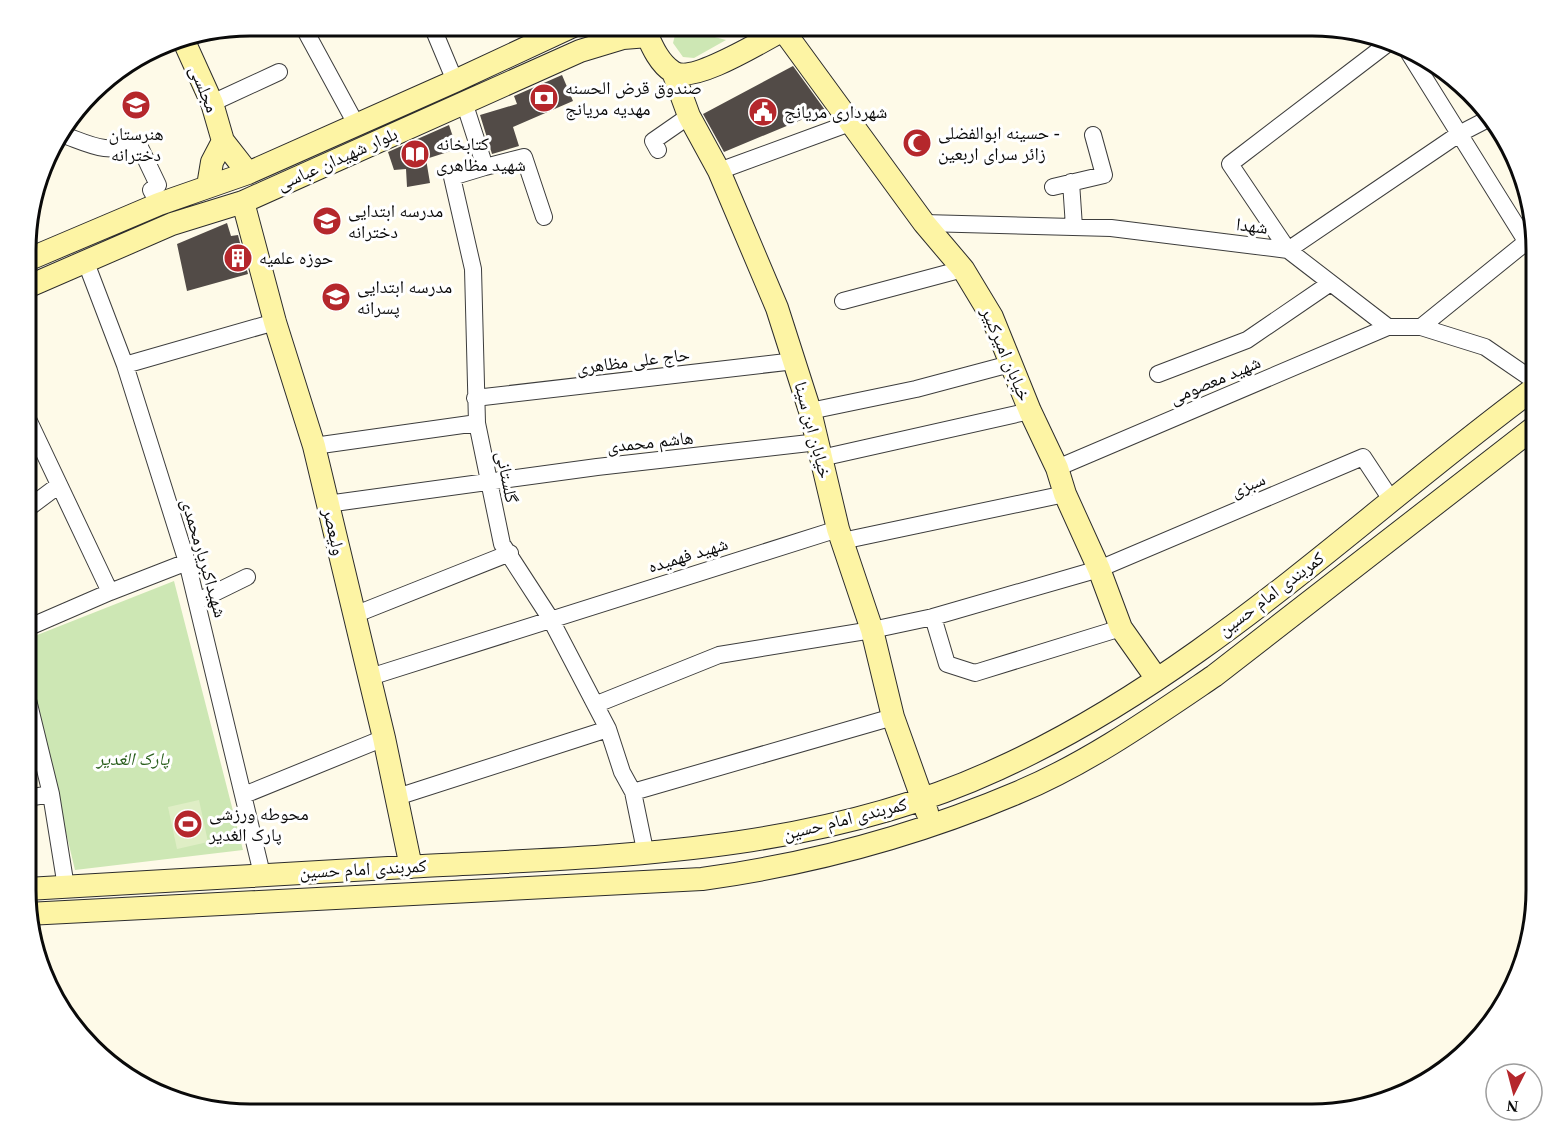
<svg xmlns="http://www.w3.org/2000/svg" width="1562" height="1140" viewBox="0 0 1562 1140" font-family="'Times New Roman','Noto Naskh Arabic',serif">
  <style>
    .green { fill: #cde7b4 }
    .pitch { fill: #dfeec5 }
    .building { fill: #524b47 }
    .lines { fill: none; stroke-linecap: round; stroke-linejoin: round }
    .street-casing { stroke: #3d3d3d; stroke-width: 18 }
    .secondary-casing { stroke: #2c2c2c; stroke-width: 24 }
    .street { stroke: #fff; stroke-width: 16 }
    .secondary { stroke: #fdf4a4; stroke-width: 22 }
    .labels { text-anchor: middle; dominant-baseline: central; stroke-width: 6; stroke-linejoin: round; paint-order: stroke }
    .poi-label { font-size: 18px; fill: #0a0a0a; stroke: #fff; text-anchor: start }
    .street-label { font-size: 18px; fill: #0a0a0a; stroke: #fff }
    .park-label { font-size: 18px; font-style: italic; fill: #2a5f1d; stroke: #fff }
    .rim { fill: none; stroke: #0a0a0a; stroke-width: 3 }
  </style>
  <rect width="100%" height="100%" fill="#fefae8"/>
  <path class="green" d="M 677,27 L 726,40 L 694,58 L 683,57 L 673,43 Z
    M 174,581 L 243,850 L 75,870 L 27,669 L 27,639 Z"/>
  <path class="pitch" d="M 199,800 L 208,842 L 177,849 L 168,807 Z"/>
  <path class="building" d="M 793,66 L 825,110 L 724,152 L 703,114 Z
    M 562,75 L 573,101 L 513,127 L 519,146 L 492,154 L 480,115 L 517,104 L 514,96 Z
    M 449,125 L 457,149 L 426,159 L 430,183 L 407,187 L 406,169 L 394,170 L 388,152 Z
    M 227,223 L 231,236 L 238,235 L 248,274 L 187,291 L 177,244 Z"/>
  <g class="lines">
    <g class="street-casing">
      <path id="street" d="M 432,26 L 455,81
        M 306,32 L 356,124
        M 1391,41 L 1230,164 L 1288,250 L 1459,134 L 1488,119
        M 1407,50 L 1526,241
        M 464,102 L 485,167 L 452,177 L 473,269 L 477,423 L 502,544 L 550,618 L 608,729 L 622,772 L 633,792 L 646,855
        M 212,103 L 279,72
        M 61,134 C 92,145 105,155 138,143 L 158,185 L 151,190 L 159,204
        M 658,150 L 653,141 L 689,116
        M 485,167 L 524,157 L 544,217
        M 719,171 L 850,123
        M 1071,182 L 1074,227
        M 1053,187 L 1104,175 L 1093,135
        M 924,223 L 1111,228 L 1288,250 L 1388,327 L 1421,327 L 1485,347 L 1536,382
        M 85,260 L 125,365 L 187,562 L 262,874
        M 843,301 L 963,269
        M 1421,327 L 1536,234
        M 125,365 L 275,322
        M 1158,374 L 1247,340 L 1329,284
        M 475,398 L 795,361
        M 810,411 L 916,389 L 1010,364
        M 27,417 L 110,592
        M 314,446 L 477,423
        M 821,458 L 1030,411
        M 1057,468 L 1388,327
        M 327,504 L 597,467 L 818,442
        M 27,509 L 59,485
        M 842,541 L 1065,494
        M 198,601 L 247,577
        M 354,615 L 510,553
        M 933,617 L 947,664 L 975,673 L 1121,628
        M 27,628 L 110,592 L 187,562
        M 370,677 L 838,529
        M 27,696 L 51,794 L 66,887
        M 597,704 L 719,655 L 872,630 L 933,617 L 1099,569 L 1363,457 L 1392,501
        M 633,792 L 893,717
        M 244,795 L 384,738
        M 397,797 L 608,729
        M 27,798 L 51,794"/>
    </g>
    <g class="secondary-casing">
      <path id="secondary" d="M 643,26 C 650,41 657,62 673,72 C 693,84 762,41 783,30 L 787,26
        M 783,30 L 924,223 L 963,269 L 992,317 L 1030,411 L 1057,468 L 1065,494 L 1099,569 L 1121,628 L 1157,679
        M 183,39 L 212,103 L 223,141 L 248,173
        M 673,72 L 689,116 L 719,171 L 777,308 L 810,411 L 838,529 L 872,630 L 893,717 L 927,812
        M 208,186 L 212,162 L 223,141
        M 243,202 L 275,322 L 314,446 L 384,738 L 411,867
        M 27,260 L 159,204 L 248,173 L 455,81 L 573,26
        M 27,287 L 172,224 L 243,202 L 580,51 L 623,38 L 648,36
        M 27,889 C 159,882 291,873 423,866 C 619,856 816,853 998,769 C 1199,678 1360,517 1536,387
        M 27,914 L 702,879 C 811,864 918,835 1019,792 C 1088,763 1152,718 1214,676 L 1536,426"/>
    </g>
    <use href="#street" class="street"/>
    <use href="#secondary" class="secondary"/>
  </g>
  <defs>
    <g id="bank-disc" transform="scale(1.5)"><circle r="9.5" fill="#b5272c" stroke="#fff"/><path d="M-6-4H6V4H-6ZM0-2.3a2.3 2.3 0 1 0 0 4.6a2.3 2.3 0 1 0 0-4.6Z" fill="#fff"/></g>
    <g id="school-disc" transform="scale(1.5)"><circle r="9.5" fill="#b5272c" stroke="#fff"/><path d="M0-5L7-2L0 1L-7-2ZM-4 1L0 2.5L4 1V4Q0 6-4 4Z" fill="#fff"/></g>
    <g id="civic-disc" transform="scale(1.5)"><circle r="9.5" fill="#b5272c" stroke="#fff"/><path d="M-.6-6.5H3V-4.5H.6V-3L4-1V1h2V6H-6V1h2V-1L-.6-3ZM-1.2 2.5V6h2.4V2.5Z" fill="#fff"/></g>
    <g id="mosque-disc" transform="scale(1.5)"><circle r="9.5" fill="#b5272c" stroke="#fff"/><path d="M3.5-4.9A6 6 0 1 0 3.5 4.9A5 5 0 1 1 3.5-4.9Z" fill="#fff"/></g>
    <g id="library-disc" transform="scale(1.5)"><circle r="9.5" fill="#b5272c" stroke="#fff"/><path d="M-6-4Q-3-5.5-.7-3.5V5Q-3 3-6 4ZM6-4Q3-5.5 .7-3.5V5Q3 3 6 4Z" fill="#fff"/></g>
    <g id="building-disc" transform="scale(1.5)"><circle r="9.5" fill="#b5272c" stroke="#fff"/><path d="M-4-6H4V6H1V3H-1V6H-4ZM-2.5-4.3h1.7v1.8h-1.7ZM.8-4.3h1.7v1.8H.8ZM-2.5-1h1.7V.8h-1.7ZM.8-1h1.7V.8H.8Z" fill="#fff"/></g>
    <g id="stadium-disc" transform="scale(1.5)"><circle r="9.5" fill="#b5272c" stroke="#fff"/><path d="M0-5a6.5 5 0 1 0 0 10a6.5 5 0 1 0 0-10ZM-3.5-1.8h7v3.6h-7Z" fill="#fff"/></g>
  </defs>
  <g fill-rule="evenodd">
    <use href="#bank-disc" x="544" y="98"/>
    <use href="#school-disc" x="136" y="105"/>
    <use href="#civic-disc" x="763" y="112"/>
    <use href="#mosque-disc" x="917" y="143"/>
    <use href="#library-disc" x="415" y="154"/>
    <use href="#school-disc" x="327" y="221"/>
    <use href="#building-disc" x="238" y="258"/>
    <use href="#school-disc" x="336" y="297"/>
    <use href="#stadium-disc" x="188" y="824"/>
  </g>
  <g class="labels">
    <g class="poi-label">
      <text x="565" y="88">صندوق قرض الحسنه<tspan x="565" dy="21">مهدیه مریانج</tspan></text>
      <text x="784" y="112">شهرداری مریانج</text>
      <text x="938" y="133">حسینه ابوالفضلی -<tspan x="938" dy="21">زائر سرای اربعین</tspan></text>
      <text x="136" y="134" text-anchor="middle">هنرستان<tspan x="136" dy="21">دخترانه</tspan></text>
      <text x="436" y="144">کتابخانه<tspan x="436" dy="21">شهید مظاهری</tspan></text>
      <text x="348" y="211">مدرسه ابتدایی<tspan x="348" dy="21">دخترانه</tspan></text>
      <text x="259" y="258">حوزه علمیه</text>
      <text x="357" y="287">مدرسه ابتدایی<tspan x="357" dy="21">پسرانه</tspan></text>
      <text x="209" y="814">محوطه ورزشی<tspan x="209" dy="21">پارک الغدیر</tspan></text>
    </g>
    <g class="street-label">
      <text transform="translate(204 89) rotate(68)">مجلسی</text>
      <text transform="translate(337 159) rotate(-24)">بلوار شهیدان عباسی</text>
      <text transform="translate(1252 226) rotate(7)">شهدا</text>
      <text transform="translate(1006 354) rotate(67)">خیابان امیرکبیر</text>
      <text transform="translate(633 361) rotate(-7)">حاج علی مظاهری</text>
      <text transform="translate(1215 380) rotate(-23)">شهید معصومی</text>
      <text transform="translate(813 430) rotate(75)">خیابان ابن سینا</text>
      <text transform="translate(650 442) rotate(-6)">هاشم محمدی</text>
      <text transform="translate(507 477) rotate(79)">گلستانی</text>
      <text transform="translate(1248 485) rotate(-23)">سبزی</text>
      <text transform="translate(334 532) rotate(77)">ولیعصر</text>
      <text transform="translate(688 555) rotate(-17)">شهید فهمیده</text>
      <text transform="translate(204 558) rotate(74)">شهیداکبریارمحمدی</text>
      <text transform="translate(1271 594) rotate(-37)">کمربندی امام حسین</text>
      <text transform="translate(845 819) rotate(-14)">کمربندی امام حسین</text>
      <text transform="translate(363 869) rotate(-3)">کمربندی امام حسین</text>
    </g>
    <g class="park-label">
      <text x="133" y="759">پارک الغدیر</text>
    </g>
  </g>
  <path d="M0 0H1562V1140H0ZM250 36H1312A214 214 0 0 1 1526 250V890A214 214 0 0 1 1312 1104H250A214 214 0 0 1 36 890V250A214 214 0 0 1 250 36Z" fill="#fff" fill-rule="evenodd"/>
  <path class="rim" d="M250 36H1312A214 214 0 0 1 1526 250V890A214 214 0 0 1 1312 1104H250A214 214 0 0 1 36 890V250A214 214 0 0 1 250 36Z"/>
  <g transform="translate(1514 1092) rotate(186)"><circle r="28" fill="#ffffff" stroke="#9d9d9d" stroke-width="1.5"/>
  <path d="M0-4.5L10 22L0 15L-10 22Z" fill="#b5272c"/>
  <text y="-9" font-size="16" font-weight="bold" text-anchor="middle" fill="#0a0a0a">N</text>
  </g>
</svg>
